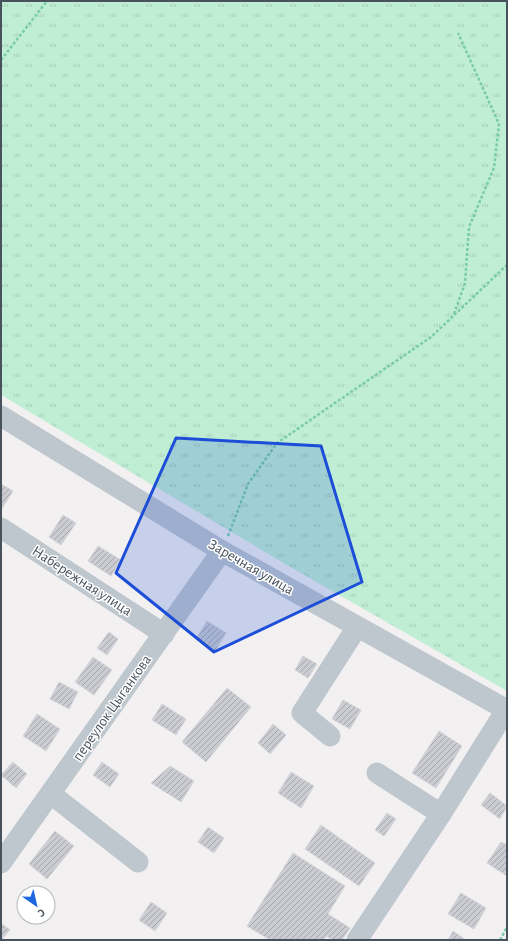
<svg xmlns="http://www.w3.org/2000/svg" width="508" height="941" viewBox="0 0 508 941" font-family="'Alegreya Sans',sans-serif">
  <style>
    .grass { fill: url(#grass-tufts) }
    .building { fill: url(#building-hatch); stroke: #d4d6db }
    .lines { fill: none; stroke-linecap: round; stroke-linejoin: round }
    .path { stroke: #79cca8; stroke-width: 2.5; stroke-dasharray: 3 2; stroke-linecap: butt }
    .minor { stroke: #bec6ce; stroke-width: 21 }
    .marked { fill: #1d4ed8; fill-opacity: 0.2; stroke: #1d4ed8; stroke-width: 3; stroke-linejoin: round }
    .labels { text-anchor: middle; dominant-baseline: central; stroke-width: 3; stroke-linejoin: round; paint-order: stroke }
    .street-label { font-size: 15px; fill: #48525d; stroke: #fff }
  </style>
  <defs>
    <pattern id="grass-tufts" width="24" height="20" patternUnits="userSpaceOnUse"><rect width="24" height="20" fill="#c0eed5"/><path d="M3 7l-1-3M5 7V3M7 7l1-3M15 17l-1-3M17 17v-4M19 17l1-3" fill="none" stroke="#a6ceb9"/></pattern>
    <pattern id="building-hatch" width="6" height="6" patternUnits="userSpaceOnUse"><rect width="6" height="6" fill="#caccd2"/><path d="M-1 1l2-2M0 6l6-6M5 7l2-2" fill="none" stroke="#a6a8ae"/></pattern>
  </defs>
  <rect width="100%" height="100%" fill="#f2f0f0"/>
  <path class="grass" d="M 1,1 L 507,1 L 507,691 L 292,568 L 1,395 Z"/>
  <path class="building" d="M 1,484 L 13,491 L 1,510 Z
    M 63,515 L 76,523 L 61,545 L 49,537 Z
    M 98,546 L 121,560 L 111,576 L 88,561 Z
    M 207,621 L 226,633 L 215,651 L 196,639 Z
    M 109,632 L 118,639 L 107,655 L 97,648 Z
    M 303,656 L 317,664 L 308,678 L 295,670 Z
    M 93,657 L 112,670 L 94,695 L 75,682 Z
    M 59,682 L 78,692 L 69,709 L 50,699 Z
    M 227,688 L 251,707 L 206,762 L 182,742 Z
    M 343,700 L 361,710 L 350,729 L 332,719 Z
    M 162,704 L 186,719 L 176,735 L 152,720 Z
    M 37,714 L 60,729 L 46,751 L 23,736 Z
    M 273,724 L 286,735 L 270,754 L 258,743 Z
    M 439,731 L 462,746 L 436,788 L 412,773 Z
    M 13,762 L 27,774 L 16,788 L 1,775 Z
    M 102,762 L 119,774 L 110,787 L 93,775 Z
    M 170,766 L 194,781 L 181,802 L 151,783 Z
    M 291,772 L 314,786 L 301,808 L 278,793 Z
    M 490,793 L 507,806 L 500,819 L 481,805 Z
    M 387,813 L 396,819 L 384,836 L 375,830 Z
    M 321,825 L 375,863 L 359,886 L 305,849 Z
    M 208,827 L 224,838 L 214,853 L 198,842 Z
    M 55,831 L 74,846 L 47,879 L 29,864 Z
    M 501,842 L 507,845 L 507,876 L 487,863 Z
    M 293,853 L 345,886 L 328,914 L 350,928 L 342,940 L 333,940 L 326,936 L 324,940 L 270,940 L 247,926 Z
    M 461,893 L 486,908 L 474,929 L 448,914 Z
    M 151,902 L 167,913 L 155,931 L 139,920 Z
    M 1,923 L 10,930 L 1,940 Z
    M 453,931 L 466,940 L 448,940 Z"/>
  <g class="lines">
    <path class="path" d="M 1,60 L 47,1
      M 454,314 L 465,283 L 469,227 L 494,168 L 499,124 L 458,33
      M 228,536 L 248,484 L 277,443 L 431,337 L 507,265
      M 500,940 L 507,927"/>
    <path class="minor" d="M 1,416 L 222,551 L 507,710
      M 1,528 L 164,634
      M 330,736 L 302,713 L 357,627
      M 377,773 L 441,814
      M 51,794 L 138,862
      M 1,863 L 222,551
      M 357,940 L 441,814 L 506,710"/>
  </g>
  <path class="marked" d="M 176,438 L 321,446 L 362,582 L 214,652 L 116,573 Z"/>
  <g class="labels">
    <g class="street-label">
      <text transform="translate(251 567) rotate(30)">Заречная улица</text>
      <text transform="translate(82 581) rotate(33)">Набережная улица</text>
      <text transform="translate(112 708) rotate(-55)">переулок Цыганкова</text>
    </g>
  </g>
  <rect width="508" height="941" fill="none" stroke="#48525d" stroke-width="4"/>
  <g transform="translate(36 905) rotate(146)"><circle r="19" fill="#ffffff" stroke="#b6babe"/>
  <path d="M0-3L7 15L0 10L-7 15Z" fill="#1e66df"/>
  <text y="-6" font-size="11" font-weight="bold" text-anchor="middle" fill="#48525d">С</text>
  </g>
</svg>
